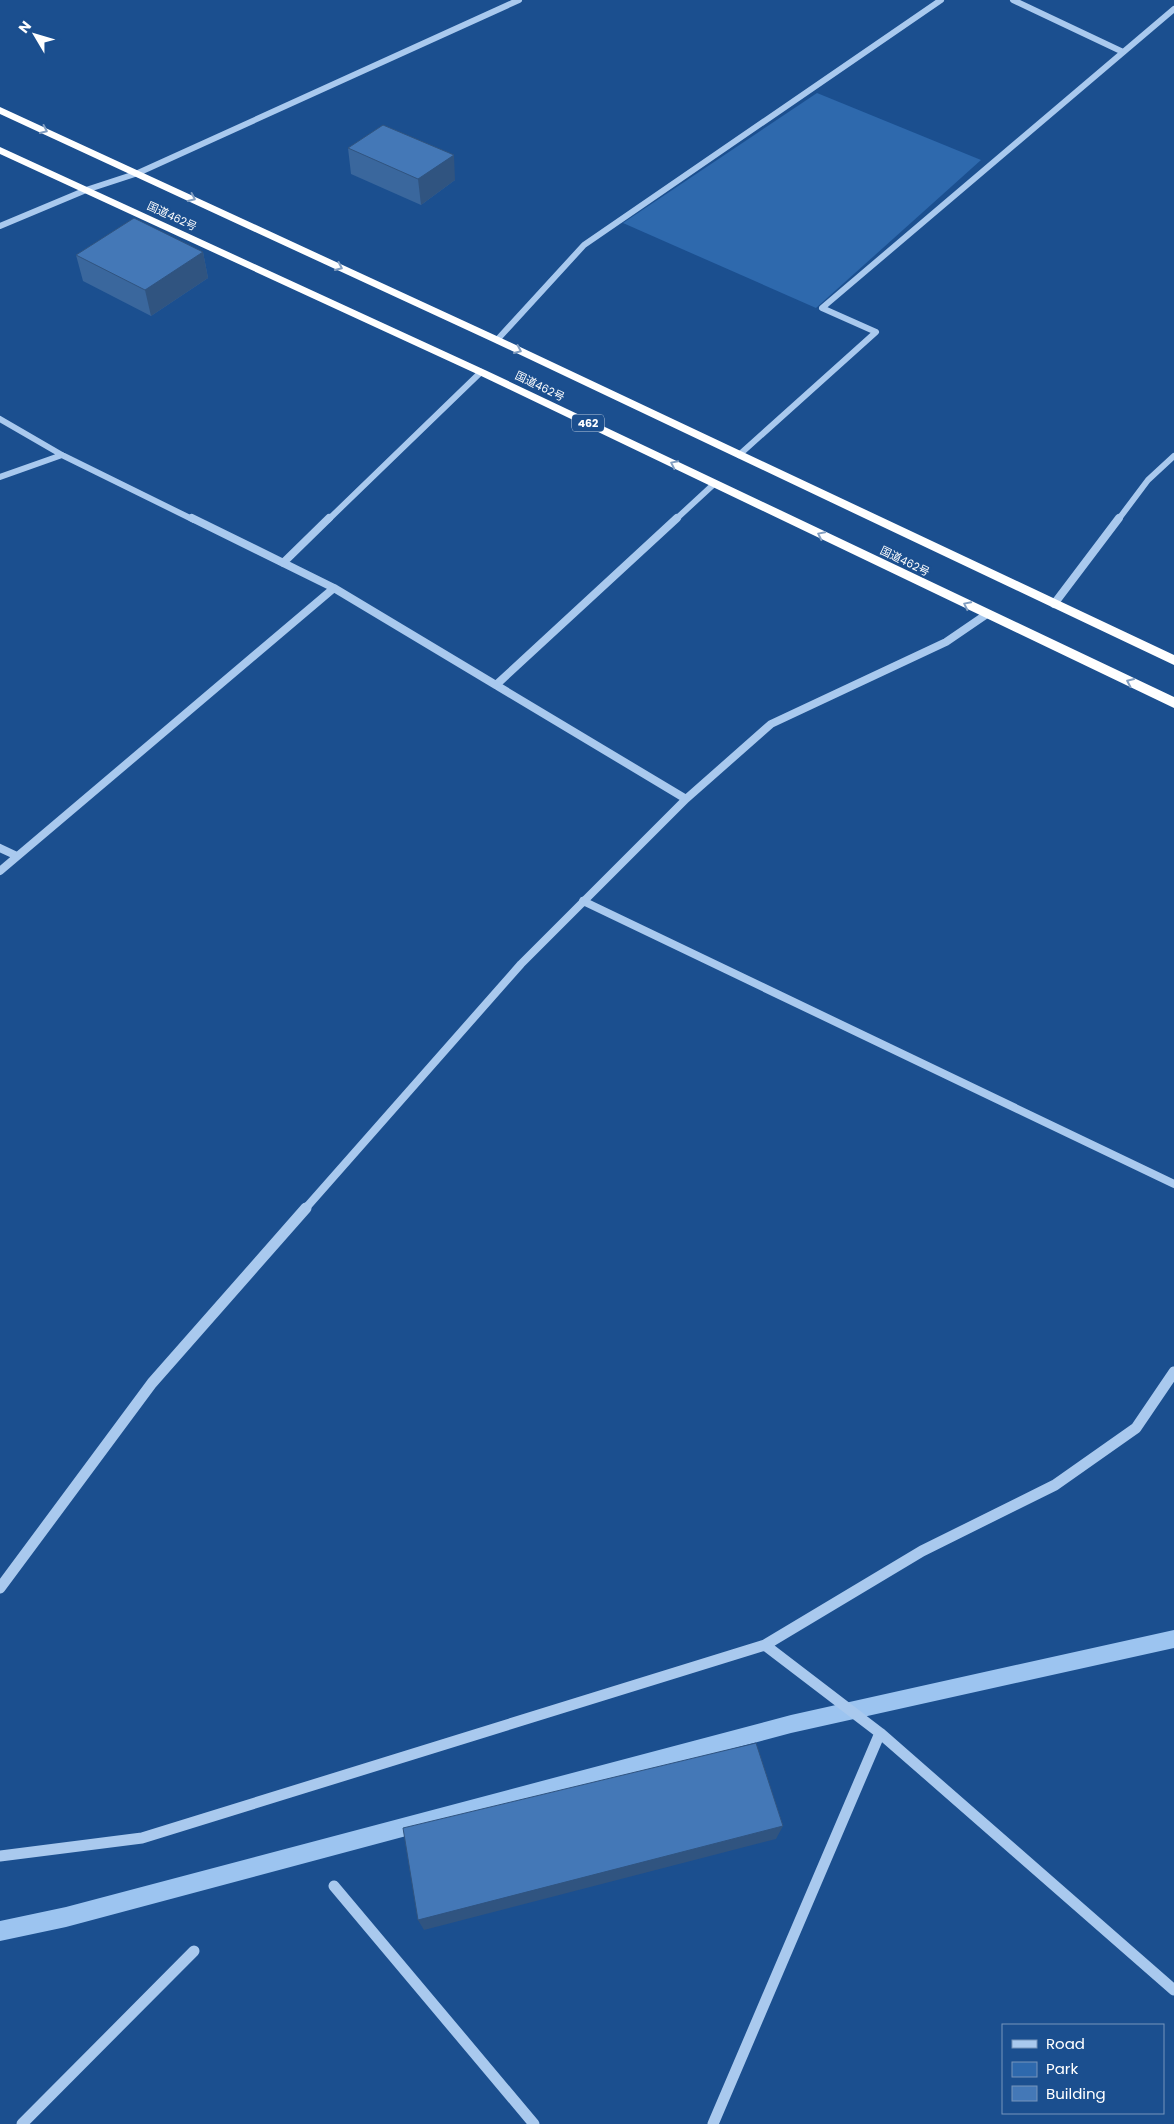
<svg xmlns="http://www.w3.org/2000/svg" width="1174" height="2124" viewBox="0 0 1174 2124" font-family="Poppins,'Noto Sans JP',sans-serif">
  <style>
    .green { fill: #2e69ad }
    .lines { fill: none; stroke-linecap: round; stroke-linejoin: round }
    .stream { fill: #9cc4f0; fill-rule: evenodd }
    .minor-far2 { stroke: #a9c9ee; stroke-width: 6 }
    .minor-far1 { stroke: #a9c9ee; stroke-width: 8 }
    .minor { stroke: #a9c9ee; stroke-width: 11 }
    .highway { fill: #fff; fill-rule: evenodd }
    .wall { fill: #3a679d }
    .shaded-wall { fill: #305480 }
    .building { fill: #4478b7; stroke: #305480 }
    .oneway { stroke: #829ec1 }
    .labels { text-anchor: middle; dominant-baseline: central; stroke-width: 4; stroke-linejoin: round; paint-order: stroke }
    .far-street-label { font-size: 11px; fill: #fff; stroke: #1b4f8f }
    .shield { fill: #1b4f8f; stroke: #bbcadd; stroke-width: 1 }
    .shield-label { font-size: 11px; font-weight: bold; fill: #fff }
  </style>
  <rect width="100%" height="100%" fill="#1b4f8f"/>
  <path class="green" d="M 817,93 L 981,160 L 816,308 L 623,223 Z"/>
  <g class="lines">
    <path class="stream" d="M 1174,1630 L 1174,1648 L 791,1733 L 66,1927 L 0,1941 L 0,1921 L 66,1907 L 791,1715 Z"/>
    <path class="minor-far2" d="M 1013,0 L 1123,52
      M 0,226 L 86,190 L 138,173 L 519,0
      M 497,340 L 584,245 L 941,0
      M 0,419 L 62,455 L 194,520
      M 739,455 L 876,332 L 822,308 L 1174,9
      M 0,477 L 62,455
      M 328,520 L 481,372
      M 675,520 L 714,484
      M 1118,520 L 1148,480 L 1174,456"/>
    <path class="minor-far1" d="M 192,518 L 334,588 L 686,799
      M 283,563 L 329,518
      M 1054,604 L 1119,518
      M 496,685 L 677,518
      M 0,848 L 17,856
      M 0,871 L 334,588
      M 583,901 L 1174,1184
      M 305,1209 L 521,964 L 686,799 L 771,724 L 946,642 L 987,614"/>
    <path class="minor" d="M 0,1588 L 152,1383 L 306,1208
      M 765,1645 L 880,1733 L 1174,1990
      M 0,1856 L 142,1838 L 765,1645 L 922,1551 L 1055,1485 L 1136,1428 L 1174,1372
      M 334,1886 L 534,2124
      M 22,2124 L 194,1951
      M 713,2124 L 880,1733"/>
    <path class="highway" d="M 0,107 L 501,338 L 1174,655 L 1174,665 L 493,342 L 0,114 Z
      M 0,147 L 485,370 L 1174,697 L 1174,708 L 477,374 L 0,154 Z"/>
  </g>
  <path class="wall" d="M 348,148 L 455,180 L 421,205 L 351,174 Z
    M 203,252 L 208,278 L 151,316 L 83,281 L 76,255 Z"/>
  <path class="shaded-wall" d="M 454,155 L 455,180 L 421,205 L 418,179 Z
    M 203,252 L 208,278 L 151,316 L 145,290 Z
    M 783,1826 L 776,1839 L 424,1930 L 418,1920 Z"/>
  <path class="building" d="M 383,125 L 454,155 L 418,179 L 348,148 Z
    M 134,218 L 203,252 L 145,290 L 76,255 Z
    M 756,1743 L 783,1826 L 418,1920 L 403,1828 Z"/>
  <defs><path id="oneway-chevron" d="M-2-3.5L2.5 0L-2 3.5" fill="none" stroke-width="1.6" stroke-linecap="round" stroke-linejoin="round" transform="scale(1.25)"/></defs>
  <g class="oneway">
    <use href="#oneway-chevron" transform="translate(44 130) rotate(25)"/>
    <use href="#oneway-chevron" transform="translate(192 198) rotate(25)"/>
    <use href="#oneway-chevron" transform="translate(339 267) rotate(25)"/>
    <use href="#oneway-chevron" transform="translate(518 350) rotate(25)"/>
    <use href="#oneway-chevron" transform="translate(674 464) rotate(-154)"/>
    <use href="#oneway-chevron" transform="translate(821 535) rotate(-154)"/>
    <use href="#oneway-chevron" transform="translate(967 605) rotate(-154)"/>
    <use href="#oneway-chevron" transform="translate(1130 682) rotate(-155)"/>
  </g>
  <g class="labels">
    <g class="far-street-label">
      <text transform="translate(172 216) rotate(25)">国道462号</text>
      <text transform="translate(540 386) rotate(26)">国道462号</text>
      <text transform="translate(905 561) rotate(26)">国道462号</text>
    </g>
    <rect class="shield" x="572" y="414.5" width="32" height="17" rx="4"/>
    <g class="shield-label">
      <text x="588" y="423">462</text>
    </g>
  </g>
  <rect x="1002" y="2024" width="162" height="90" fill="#1b4f8f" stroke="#7695bc"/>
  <rect x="1012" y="2040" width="25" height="8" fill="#a9c9ee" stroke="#7695bc"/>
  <text x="1046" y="2049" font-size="15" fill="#ffffff">Road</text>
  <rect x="1012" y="2062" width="25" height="15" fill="#2e69ad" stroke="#7695bc"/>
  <text x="1046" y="2074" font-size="15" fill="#ffffff">Park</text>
  <rect x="1012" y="2086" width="25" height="15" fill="#4478b7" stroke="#7695bc"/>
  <text x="1046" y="2099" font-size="15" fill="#ffffff">Building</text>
  <g transform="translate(35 35) rotate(308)" stroke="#1b4f8f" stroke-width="4" paint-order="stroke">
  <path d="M0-4L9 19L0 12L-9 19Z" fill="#ffffff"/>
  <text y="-8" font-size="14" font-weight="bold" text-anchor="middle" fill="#ffffff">N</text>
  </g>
</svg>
